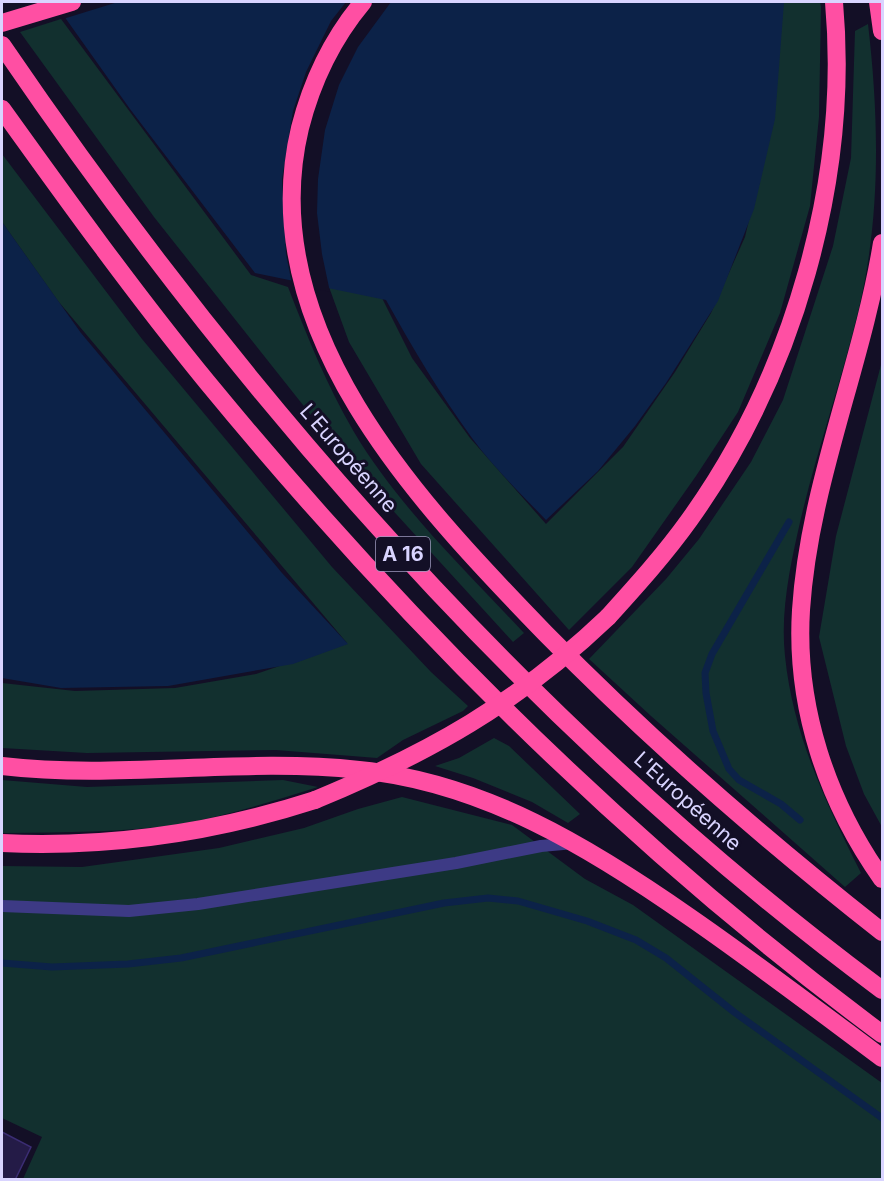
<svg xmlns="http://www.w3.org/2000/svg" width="884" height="1181" viewBox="0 0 884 1181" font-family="Inter,sans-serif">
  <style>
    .green { fill: #12302f }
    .water { fill: #0c2248 }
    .pier { fill: #130f26 }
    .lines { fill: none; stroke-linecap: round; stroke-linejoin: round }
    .stream { stroke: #0c2248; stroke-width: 7 }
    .building { fill: #241b47; stroke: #3b2d73; stroke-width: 1.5 }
    .service { stroke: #3d3a85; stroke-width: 12 }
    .motorway { stroke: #ff4fa3; stroke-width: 18 }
    .motorway-bridge { stroke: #ff4fa3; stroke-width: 18 }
    .labels { text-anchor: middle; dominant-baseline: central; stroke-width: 6; stroke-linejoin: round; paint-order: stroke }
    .shield { fill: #130f26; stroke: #9e99be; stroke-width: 1.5 }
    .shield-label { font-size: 20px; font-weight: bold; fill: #d9d4ff }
    .street-label { font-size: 21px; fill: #d9d4ff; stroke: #130f26 }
  </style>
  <rect width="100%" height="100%" fill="#130f26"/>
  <path class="green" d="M 779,2 L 820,2 L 821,7 L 819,117 L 810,206 L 780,313 L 738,412 L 696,476 L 632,567 L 569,630 L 421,464 L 349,342 L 329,287 L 380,294 L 412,358 L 470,438 L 546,524 L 623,447 L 675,372 L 711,313 L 745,237 L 766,148 Z
    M 61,19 L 251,275 L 288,287 C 307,336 327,386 354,432 C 398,506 465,570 524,633 L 513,642 L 345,458 L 154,217 L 20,32 Z
    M 868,24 C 879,118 881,215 859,308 C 842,379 818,447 801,518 C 791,562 780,610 785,656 C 793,735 826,803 861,873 L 845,887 L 651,716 L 589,659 L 666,579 L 699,539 L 751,462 L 783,400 L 833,246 L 851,158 L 855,31 Z
    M 2,154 L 142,339 L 332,567 L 431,672 L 468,706 L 463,711 L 403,740 L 377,758 L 276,750 L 87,753 L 2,748 L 2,683 L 75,691 L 175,688 L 256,674 L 347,643 L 58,301 L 2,222 Z
    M 882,361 L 882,827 L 864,794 L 846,746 L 819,637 L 836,536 Z
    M 494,738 L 509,746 L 580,814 L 568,823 L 532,802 L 473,778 L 435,766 L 459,758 Z
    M 2,780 L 87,787 L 283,780 L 318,787 C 273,801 227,816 180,824 C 123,833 64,832 6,833 L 2,833 Z
    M 402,797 L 512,825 L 585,879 L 633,905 L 882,1083 L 882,1179 L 23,1179 L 42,1137 L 2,1118 L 2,866 L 82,867 L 219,848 L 304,828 L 358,809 Z"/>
  <path class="water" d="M 54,2 L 784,2 L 775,119 L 754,209 L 718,301 L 666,383 L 635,426 L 598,471 L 546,520 C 521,494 493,467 472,438 C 440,394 412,347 386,300 L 255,273 L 130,109 Z
    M 2,222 L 81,333 L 282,573 L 348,644 L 293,664 L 168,686 L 61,688 L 2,678 Z"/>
  <path class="pier" d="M 51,2 L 118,2 L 63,19 Z
    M 346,2 L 391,2 L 358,47 L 339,85 L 325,130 L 318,179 L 317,213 L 322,254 L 330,292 L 292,284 L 286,254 L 282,179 L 293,111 L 306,72 L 331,21 Z"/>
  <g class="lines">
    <path class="stream" d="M 789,522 L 712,654 L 705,673 L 706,693 L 713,731 L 729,769 L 739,780 L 781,804 L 800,820
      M 2,963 L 52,967 L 128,964 L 181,958 L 444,903 L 488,898 L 518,901 L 587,921 L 636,940 L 666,958 L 734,1012 L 882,1118"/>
  </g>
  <path class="building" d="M 2,1132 L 31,1147 L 15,1180 L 2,1180 Z"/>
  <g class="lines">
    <path class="service" d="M 2,906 L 129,911 L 198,904 L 456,863 L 541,846 L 574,843"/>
    <path class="motorway" d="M 363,2 C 332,39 312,81 300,128 C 252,328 418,502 545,633 C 651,741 764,839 882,932
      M 878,2 L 882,31
      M 2,23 L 72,2
      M 2,45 C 244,400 536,733 882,990
      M 2,109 C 68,201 135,294 207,382 C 406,624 630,847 882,1034
      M 882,243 C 862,366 809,485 801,610 C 795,707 827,801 882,879
      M 608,617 C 637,585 665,554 690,519 C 793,375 850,180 834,2
      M 2,766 C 120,780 240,757 359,770 C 483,782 591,848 691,918 C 756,963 819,1011 882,1058
      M 2,843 C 109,848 213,833 315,800"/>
    <path class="motorway-bridge" d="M 315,800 C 429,753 518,703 608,617"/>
  </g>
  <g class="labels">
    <rect class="shield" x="376" y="537" width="54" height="34" rx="4.5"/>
    <g class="shield-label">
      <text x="403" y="554">A 16</text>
    </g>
    <g class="street-label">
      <text transform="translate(349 458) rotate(49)">L'Européenne</text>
      <text transform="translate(688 801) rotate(42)">L'Européenne</text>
    </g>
  </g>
  <rect width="884" height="1181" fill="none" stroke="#d9d4ff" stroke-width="6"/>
</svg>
